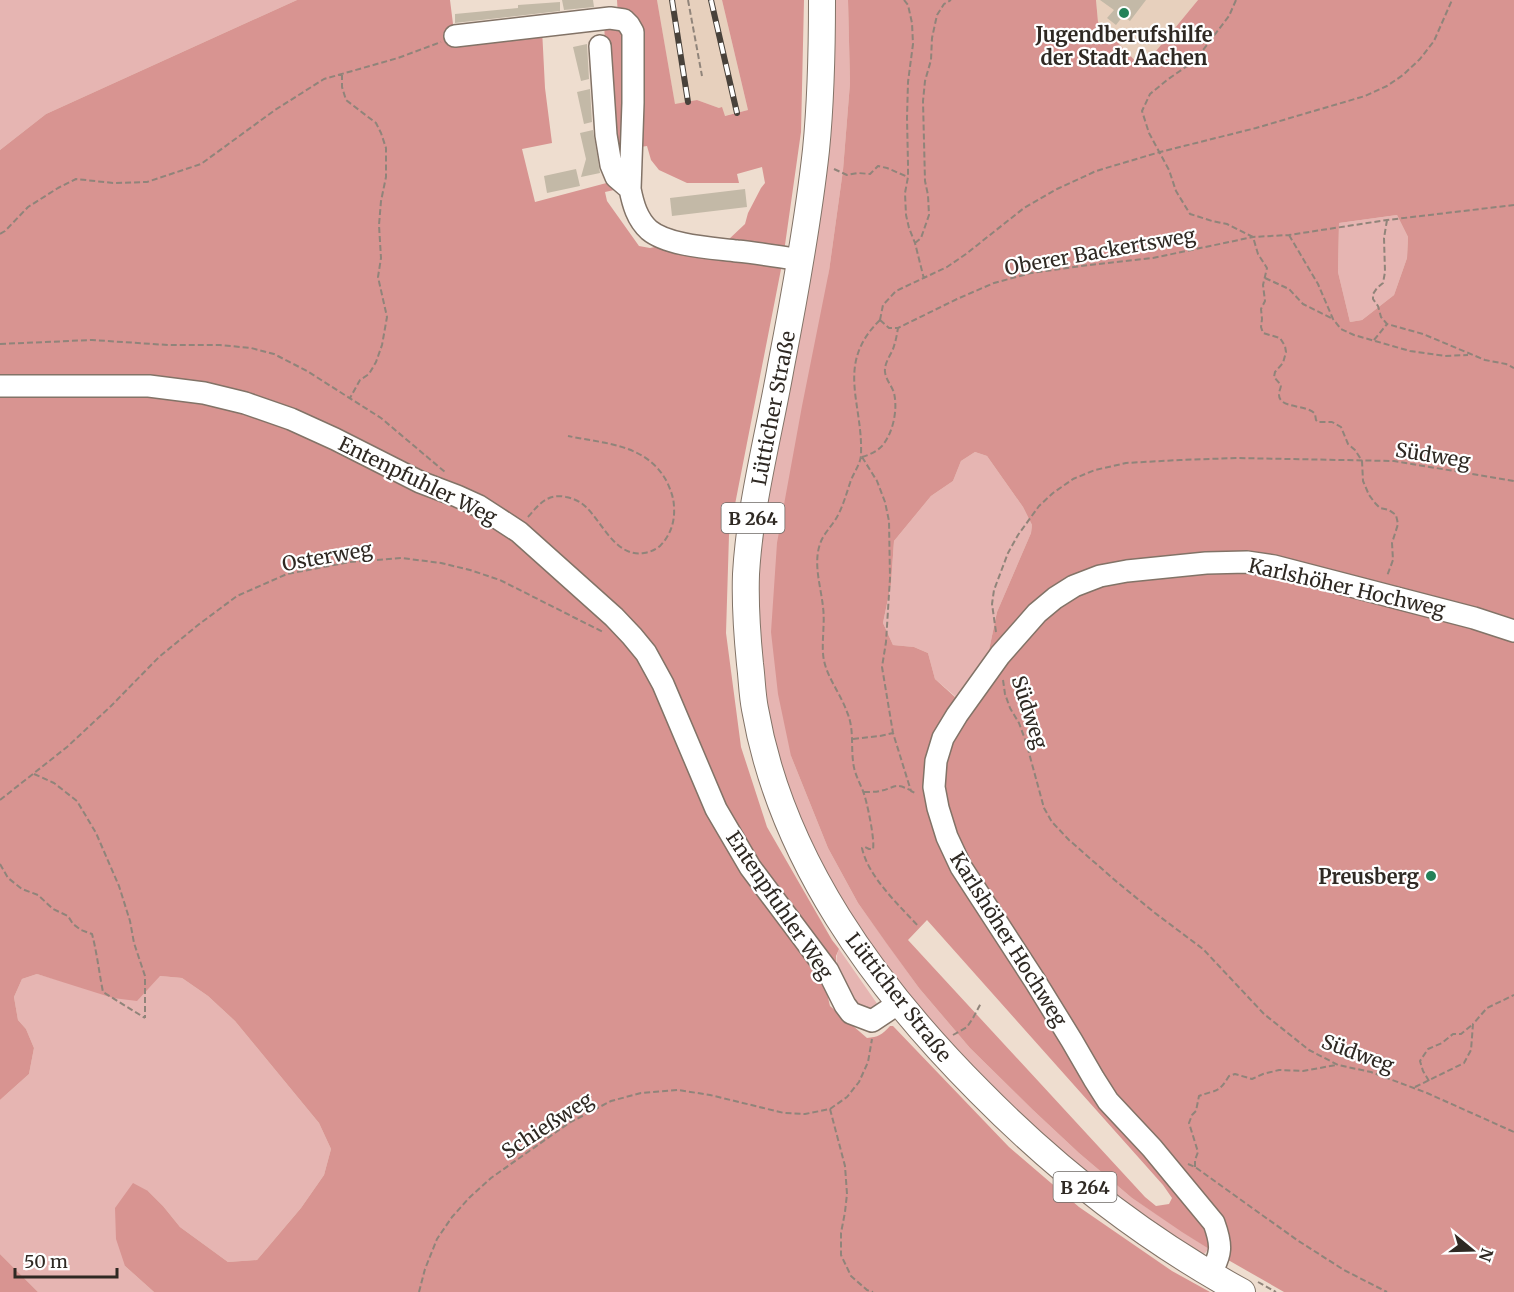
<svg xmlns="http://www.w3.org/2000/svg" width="1514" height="1292" viewBox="0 0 1514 1292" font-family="Merriweather,serif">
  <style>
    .built { fill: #e7d0bd }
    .green { fill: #e6b5b2 }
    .forest { fill: #d89491; fill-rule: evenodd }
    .building { fill: #c3b9a7 }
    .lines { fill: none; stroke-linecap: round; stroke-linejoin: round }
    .minor-casing { stroke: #827367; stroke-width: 24 }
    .major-casing { stroke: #827367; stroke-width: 28 }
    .path { stroke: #90847a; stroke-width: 2; stroke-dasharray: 6 3; stroke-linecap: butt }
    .minor { stroke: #fff; stroke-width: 21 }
    .major { stroke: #fff; stroke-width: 26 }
    .rail-casing { stroke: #49423b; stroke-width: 6 }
    .rail { stroke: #fff; stroke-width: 4; stroke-dasharray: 11; stroke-linecap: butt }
    .poi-dot { fill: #248259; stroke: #fff; stroke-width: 2 }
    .labels { text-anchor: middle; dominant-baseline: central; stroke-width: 4.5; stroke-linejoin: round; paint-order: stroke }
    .shield { fill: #fff; stroke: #6d6965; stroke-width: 1.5 }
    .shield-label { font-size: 18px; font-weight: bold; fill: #2f2923 }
    .poi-label { font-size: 20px; font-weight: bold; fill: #2f2923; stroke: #fff }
    .street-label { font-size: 20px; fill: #2f2923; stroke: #fff }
  </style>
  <rect width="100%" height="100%" fill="#eeddcf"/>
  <path class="built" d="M 657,0 L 722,0 L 748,110 L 724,116 L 719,108 L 697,100 L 675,105 Z
    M 1096,0 L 1198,0 L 1142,68 L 1098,22 Z"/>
  <path class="green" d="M 0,0 L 297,0 L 46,114 L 0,150 Z
    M 834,0 L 848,0 L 850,83 L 843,170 L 829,271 L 791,756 L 828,848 L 858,903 L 919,988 L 970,1048 L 1033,1110 L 1079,1153 L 1132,1198 L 1209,1249 L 1203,1255 L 1127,1207 L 1036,1132 L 937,1032 L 887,969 L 833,886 L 808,840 L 782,770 L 769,718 L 762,681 L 758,631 L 759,565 Z
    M 1397,215 L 1408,237 L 1407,258 L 1394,295 L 1362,320 L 1350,322 L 1338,272 L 1339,223 Z
    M 975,452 L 987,456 L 1023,507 L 1032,525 L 1031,533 L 997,612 L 988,655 L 974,677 L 956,697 L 935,679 L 928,653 L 914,647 L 893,645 L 883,623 L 891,584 L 894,541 L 931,496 L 953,481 L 961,461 Z
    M 839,949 L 878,1005 L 874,1011 L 850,1003 C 844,987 831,966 839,949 Z
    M 37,974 L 82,987 L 160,976 L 182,978 L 208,996 L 235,1021 L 319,1123 L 331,1149 L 324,1175 L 301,1208 L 257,1260 L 228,1262 L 180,1227 L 163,1206 L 148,1191 L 125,1266 L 154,1292 L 38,1292 L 0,1254 L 0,1100 L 29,1074 L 34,1048 L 26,1029 L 18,1020 L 14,997 L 22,979 Z"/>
  <path class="forest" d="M 297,0 L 450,0 L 455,40 L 542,29 L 545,88 L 552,143 L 522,149 L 535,202 L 614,181 L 623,188 L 605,192 L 607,201 L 639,246 L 650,248 L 665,245 L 727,241 L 745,224 L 748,213 L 761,188 L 765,183 L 762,167 L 737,174 L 739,183 L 687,183 L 659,170 L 651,160 L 647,146 L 634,148 L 627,159 L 613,164 L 605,49 L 604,16 L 618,16 L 617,0 L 657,0 L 675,104 L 697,100 L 719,108 L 722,107 L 725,116 L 748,110 L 722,0 L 804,0 L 801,132 L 783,259 L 729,535 L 726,633 L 741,747 L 767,827 L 832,940 L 839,949 L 836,956 L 836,967 L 825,985 L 830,1006 L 867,1038 C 878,1037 882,1035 890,1026 L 893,1026 L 1009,1147 L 1079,1207 L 1172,1271 L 1210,1292 L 154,1292 L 125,1266 L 116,1239 L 115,1208 L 133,1183 L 148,1191 L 163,1206 L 180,1227 L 228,1262 L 257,1260 L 301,1208 L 324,1175 L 331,1149 L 319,1123 L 235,1021 L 208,996 L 182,978 L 160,976 L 137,1001 L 113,998 L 37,974 L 22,979 L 14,997 L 18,1020 L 26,1029 L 34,1048 L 29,1074 L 0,1100 L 0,150 L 46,114 Z
    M 848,0 L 1096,0 L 1098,22 L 1142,68 L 1198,0 L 1514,0 L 1514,1292 L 1284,1292 L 1209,1249 L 1182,1232 L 1132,1198 L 1079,1153 L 1033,1110 L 970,1048 L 919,988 L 887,944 L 858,903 L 828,848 L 791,756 L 778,694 L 771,632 L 777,543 L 802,406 L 829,271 L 843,170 L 850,83 ZM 1397,215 L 1408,237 L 1407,258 L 1394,295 L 1362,320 L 1350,322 L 1338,272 L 1339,223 ZM 975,452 L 987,456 L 1023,507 L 1032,525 L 1031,533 L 997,612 L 988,655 L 974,677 L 955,697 L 935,679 L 928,653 L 914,647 L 893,645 L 883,623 L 891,584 L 894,541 L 931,496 L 953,481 L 961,461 ZM 927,920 L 1163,1185 L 1172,1198 L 1169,1204 L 1156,1206 L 1145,1197 L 908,940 Z
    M 0,1254 L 38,1292 L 0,1292 Z"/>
  <path class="building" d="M 562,0 L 593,0 L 594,7 L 564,10 Z
    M 1100,0 L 1146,0 L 1130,21 L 1123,16 L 1116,25 L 1107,18 L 1114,10 Z
    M 560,2 L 560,11 L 455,23 L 455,14 L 518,8 L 518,5 Z
    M 587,44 L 589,79 L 581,81 L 573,47 Z
    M 590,89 L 592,122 L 584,124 L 577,92 Z
    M 593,130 L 600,173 L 581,177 L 586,159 L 580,133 Z
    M 576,169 L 580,186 L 547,193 L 544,176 Z
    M 745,189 L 747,207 L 672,216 L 670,198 Z"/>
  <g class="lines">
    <g class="minor-casing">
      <path id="minor" d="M 455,36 L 610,18 L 624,20 L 629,25 L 633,32 L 633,103 L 630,189 C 633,204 637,219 649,230 C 668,246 713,248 737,251 C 759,253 780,257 801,260
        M 600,46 L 606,135 L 611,165 L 616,177 L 630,189
        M 0,386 L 149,386 L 204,393 L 245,403 L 291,419 L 335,439 L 420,482 L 457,496 L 479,506 L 519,532 L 614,617 L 632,636 L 646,653 L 663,684 L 716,809 L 750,867 L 828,971 L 845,1005 L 851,1013 L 872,1021 L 899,1003
        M 1210,1274 C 1222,1254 1222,1245 1214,1223 L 1152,1148 L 1108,1101 L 1094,1079 L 1072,1041 L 1035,981 L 961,867 L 947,837 L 938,808 L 934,787 L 936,761 L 943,738 L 957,715 L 1000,655 L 1037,613 L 1055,598 L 1074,586 L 1100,576 L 1127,571 L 1206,563 L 1247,562 L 1274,566 L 1474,618 L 1514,631"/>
    </g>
    <g class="major-casing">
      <path id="major" d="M 822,0 C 822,50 821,100 816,150 C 808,223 795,294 781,366 C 769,434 750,504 746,574 C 745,603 747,634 750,664 C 752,679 752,694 755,709 C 781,859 875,987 980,1092 C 1058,1171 1145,1239 1242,1292"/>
    </g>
    <path class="path" d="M 688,0 L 702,76
      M 904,0 L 908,5 L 912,23 L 913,44 L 908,82 L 907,118 L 908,164 L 908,177 L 905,193 L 906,215 L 909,228 L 915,243 L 924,279
      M 1236,0 L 1229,16 L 1203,50 L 1187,66 L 1167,80 L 1150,94 L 1142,111 L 1149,133 L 1169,170 L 1176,191 L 1190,214 L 1212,221 L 1227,224 L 1253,237 L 1258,254 L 1267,268 L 1263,285 L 1265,301 L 1261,309 L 1262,319 L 1261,327 L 1263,333 L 1280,338 L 1285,346 L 1286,352 L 1283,363 L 1275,372 L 1274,377 L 1281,385 C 1281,388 1279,391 1279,394 C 1278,409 1307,404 1315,414 L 1316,420 L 1318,422 L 1332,422 L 1341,427 L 1348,444 L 1355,450 L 1362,461 L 1363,481 L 1369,495 L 1375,503 L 1380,508 L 1389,510 L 1396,515 L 1398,524 L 1392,543 L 1393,560 L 1387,576
      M 342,74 L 342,87 L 346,100 L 376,123 L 381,133 L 386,148 L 386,177 L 381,201 L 379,225 L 381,258 L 378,277 L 387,317 L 382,345 L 376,362 L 369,374 L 360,380 L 350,398
      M 834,169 L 847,175 L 858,173 L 870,174 L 878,166 L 887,168 L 908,177
      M 1387,220 L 1384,238 L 1385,272 L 1383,283 L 1377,288 L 1373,294 L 1373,299 L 1378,306 L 1381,317 L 1387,324 L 1423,334 L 1485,360 L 1506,364 L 1514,368
      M 0,234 L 5,231 L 28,207 L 58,188 L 76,179 L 113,183 L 147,182 L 201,164 L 275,110 L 324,79 L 398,58 L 441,42
      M 1289,235 L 1318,284 L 1333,319 L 1341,329 L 1354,335 L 1410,351 L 1445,356 L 1468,355
      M 915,243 L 921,238 L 929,215 L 928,195 L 925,181 L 923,101 L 925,81 L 931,60 L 932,38 L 937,15 L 944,4 L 951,0
      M 1265,278 L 1289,289 L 1303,304 L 1331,318
      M 880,320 L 883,305 L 896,291 L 947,267 L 966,254 L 1024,208 L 1057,189 L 1096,171 L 1160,152 L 1256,128 L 1365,96 L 1387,86 L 1403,75 L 1420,59 L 1434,41 L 1452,0
      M 880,320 C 835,364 863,402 861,454 C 861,464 853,473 850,483 C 846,495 843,506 837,517 C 832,526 823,534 820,544 C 813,564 821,587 823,607 C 825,622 822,638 823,653 C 824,674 840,692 847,712 C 854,728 851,744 853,761 C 854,773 859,781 863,791 C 867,801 875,840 873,849 L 869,849 L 865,847 L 862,848 C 868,877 900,906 919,927
      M 880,320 L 889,328 L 898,328 L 957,299 L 994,283 L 1031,273 L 1089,265 L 1153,258 L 1253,237 L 1289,235 L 1387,220 L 1514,205
      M 1374,340 L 1387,324
      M 0,344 L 92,340 L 168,345 L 220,345 L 251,348 L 274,354 L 307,371 L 381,418 L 445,472
      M 862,457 L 877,481 L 885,502 L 889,521 L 890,578 L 886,642 L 882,667 L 893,733 L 911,791 L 917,794
      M 862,457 C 869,455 876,452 882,446 C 893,433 898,410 894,393 C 892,386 886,380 885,372 C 884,362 892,354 894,346 C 896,340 897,334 898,328
      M 528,517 C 539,504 548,493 566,497 C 573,498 581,502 586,507 C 602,522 616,558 644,553 C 650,552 655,550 660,546 C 670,536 675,522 674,508 C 674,498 671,491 667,482 C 647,444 606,444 568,436
      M 996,632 L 992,604 L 994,590 L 1008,553 L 1018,535 L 1039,506 L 1053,493 L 1073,479 L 1095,470 L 1126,463 L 1180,460 L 1237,458 L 1394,461 L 1514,481
      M 1003,680 L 1005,694 L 1010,708 L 1019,723 L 1026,742 L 1044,808 L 1052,822 L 1069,840 L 1117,882 L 1155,913 L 1203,949 L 1264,1014 L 1309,1050 L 1338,1065 L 1371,1072 L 1427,1093 L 1514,1132
      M 853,739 L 880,736 L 893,733
      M 34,774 L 54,783 L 77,801 L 96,833 L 119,886 L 130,921 L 134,943 L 145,976 L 145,1018
      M 864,792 C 869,792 875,792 880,791 C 895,788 894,782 910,790
      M 0,800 L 67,747 L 111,706 L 159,657 L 198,625 L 237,596 L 287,574 L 350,562 L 402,558 L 441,563 L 470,570 L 500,580 L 603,632
      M 0,864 L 8,878 L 22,889 L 38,895 L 53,909 L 68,916 L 73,924 L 81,930 L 92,934 C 97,953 99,972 103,992 L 145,1018
      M 953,1035 L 967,1027 L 973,1018 L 981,1003
      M 1429,1081 L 1423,1071 L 1420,1061 L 1428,1049 L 1442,1043 L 1453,1034 L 1461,1034 L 1473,1024
      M 1415,1087 L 1464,1063 L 1471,1050 L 1473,1024 L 1487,1008 L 1514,995
      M 830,1109 L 845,1166 L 847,1194 L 845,1212 L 841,1233 L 841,1255 L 851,1276 L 867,1290 L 873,1292
      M 1188,1164 L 1195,1167 L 1297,1240 L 1344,1270 L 1387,1292
      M 1195,1167 L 1195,1160 L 1198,1152 L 1189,1123 L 1192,1115 L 1196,1111 L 1199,1096 C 1217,1089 1218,1094 1229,1076 L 1235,1074 L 1252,1079 L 1263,1074 L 1279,1070 L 1303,1071 L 1336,1065
      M 1258,1282 L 1276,1292
      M 419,1292 L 425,1269 L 437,1239 L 452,1217 L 469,1198 L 491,1178 L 569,1123 L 611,1101 L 641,1093 L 678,1090 L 710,1095 L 784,1113 L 805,1114 L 830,1109 L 847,1097 L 859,1082 L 868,1062 L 872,1039"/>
    <use href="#minor" class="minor"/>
    <use href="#major" class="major"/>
    <g class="rail-casing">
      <path id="rail" d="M 672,0 L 688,102
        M 711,0 L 737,113"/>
    </g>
    <use href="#rail" class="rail"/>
  </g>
  <g class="poi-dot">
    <circle cx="1124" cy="13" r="6"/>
    <circle cx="1431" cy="876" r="6"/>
  </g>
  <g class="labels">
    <g class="shield">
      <rect x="721.5" y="503" width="63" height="30" rx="4.5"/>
      <rect x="1053.5" y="1172" width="63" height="30" rx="4.5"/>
    </g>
    <g class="shield-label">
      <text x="753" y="518">B 264</text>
      <text x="1085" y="1187">B 264</text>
    </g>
    <g class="poi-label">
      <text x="1124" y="34">Jugendberufshilfe<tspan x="1124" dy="23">der Stadt Aachen</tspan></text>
      <text x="1419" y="876" text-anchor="end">Preusberg</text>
    </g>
    <g class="street-label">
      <text transform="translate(1100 251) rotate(-10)">Oberer Backertsweg</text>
      <text transform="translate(773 408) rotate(-79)">Lütticher Straße</text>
      <text transform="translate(1433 455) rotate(9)">Südweg</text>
      <text transform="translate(418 480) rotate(26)">Entenpfuhler Weg</text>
      <text transform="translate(327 556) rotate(-10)">Osterweg</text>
      <text transform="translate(1347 587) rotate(13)">Karlshöher Hochweg</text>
      <text transform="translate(1030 712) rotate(72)">Südweg</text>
      <text transform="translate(780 905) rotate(56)">Entenpfuhler Weg</text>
      <text transform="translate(1009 939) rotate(58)">Karlshöher Hochweg</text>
      <text transform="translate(899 997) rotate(52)">Lütticher Straße</text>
      <text transform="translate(1358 1053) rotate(20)">Südweg</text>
      <text transform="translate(547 1125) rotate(-33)">Schießweg</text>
    </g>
  </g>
  <g transform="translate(1472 1250) rotate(109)" stroke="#ffffff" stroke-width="4.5" paint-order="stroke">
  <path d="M0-4.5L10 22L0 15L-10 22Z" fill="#2f2923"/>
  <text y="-9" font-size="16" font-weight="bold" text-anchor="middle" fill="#2f2923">N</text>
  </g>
  <path d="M15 1268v9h102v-9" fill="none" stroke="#2f2923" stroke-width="3"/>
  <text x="24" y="1268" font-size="18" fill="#2f2923" stroke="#ffffff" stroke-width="4.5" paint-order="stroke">50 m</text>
</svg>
